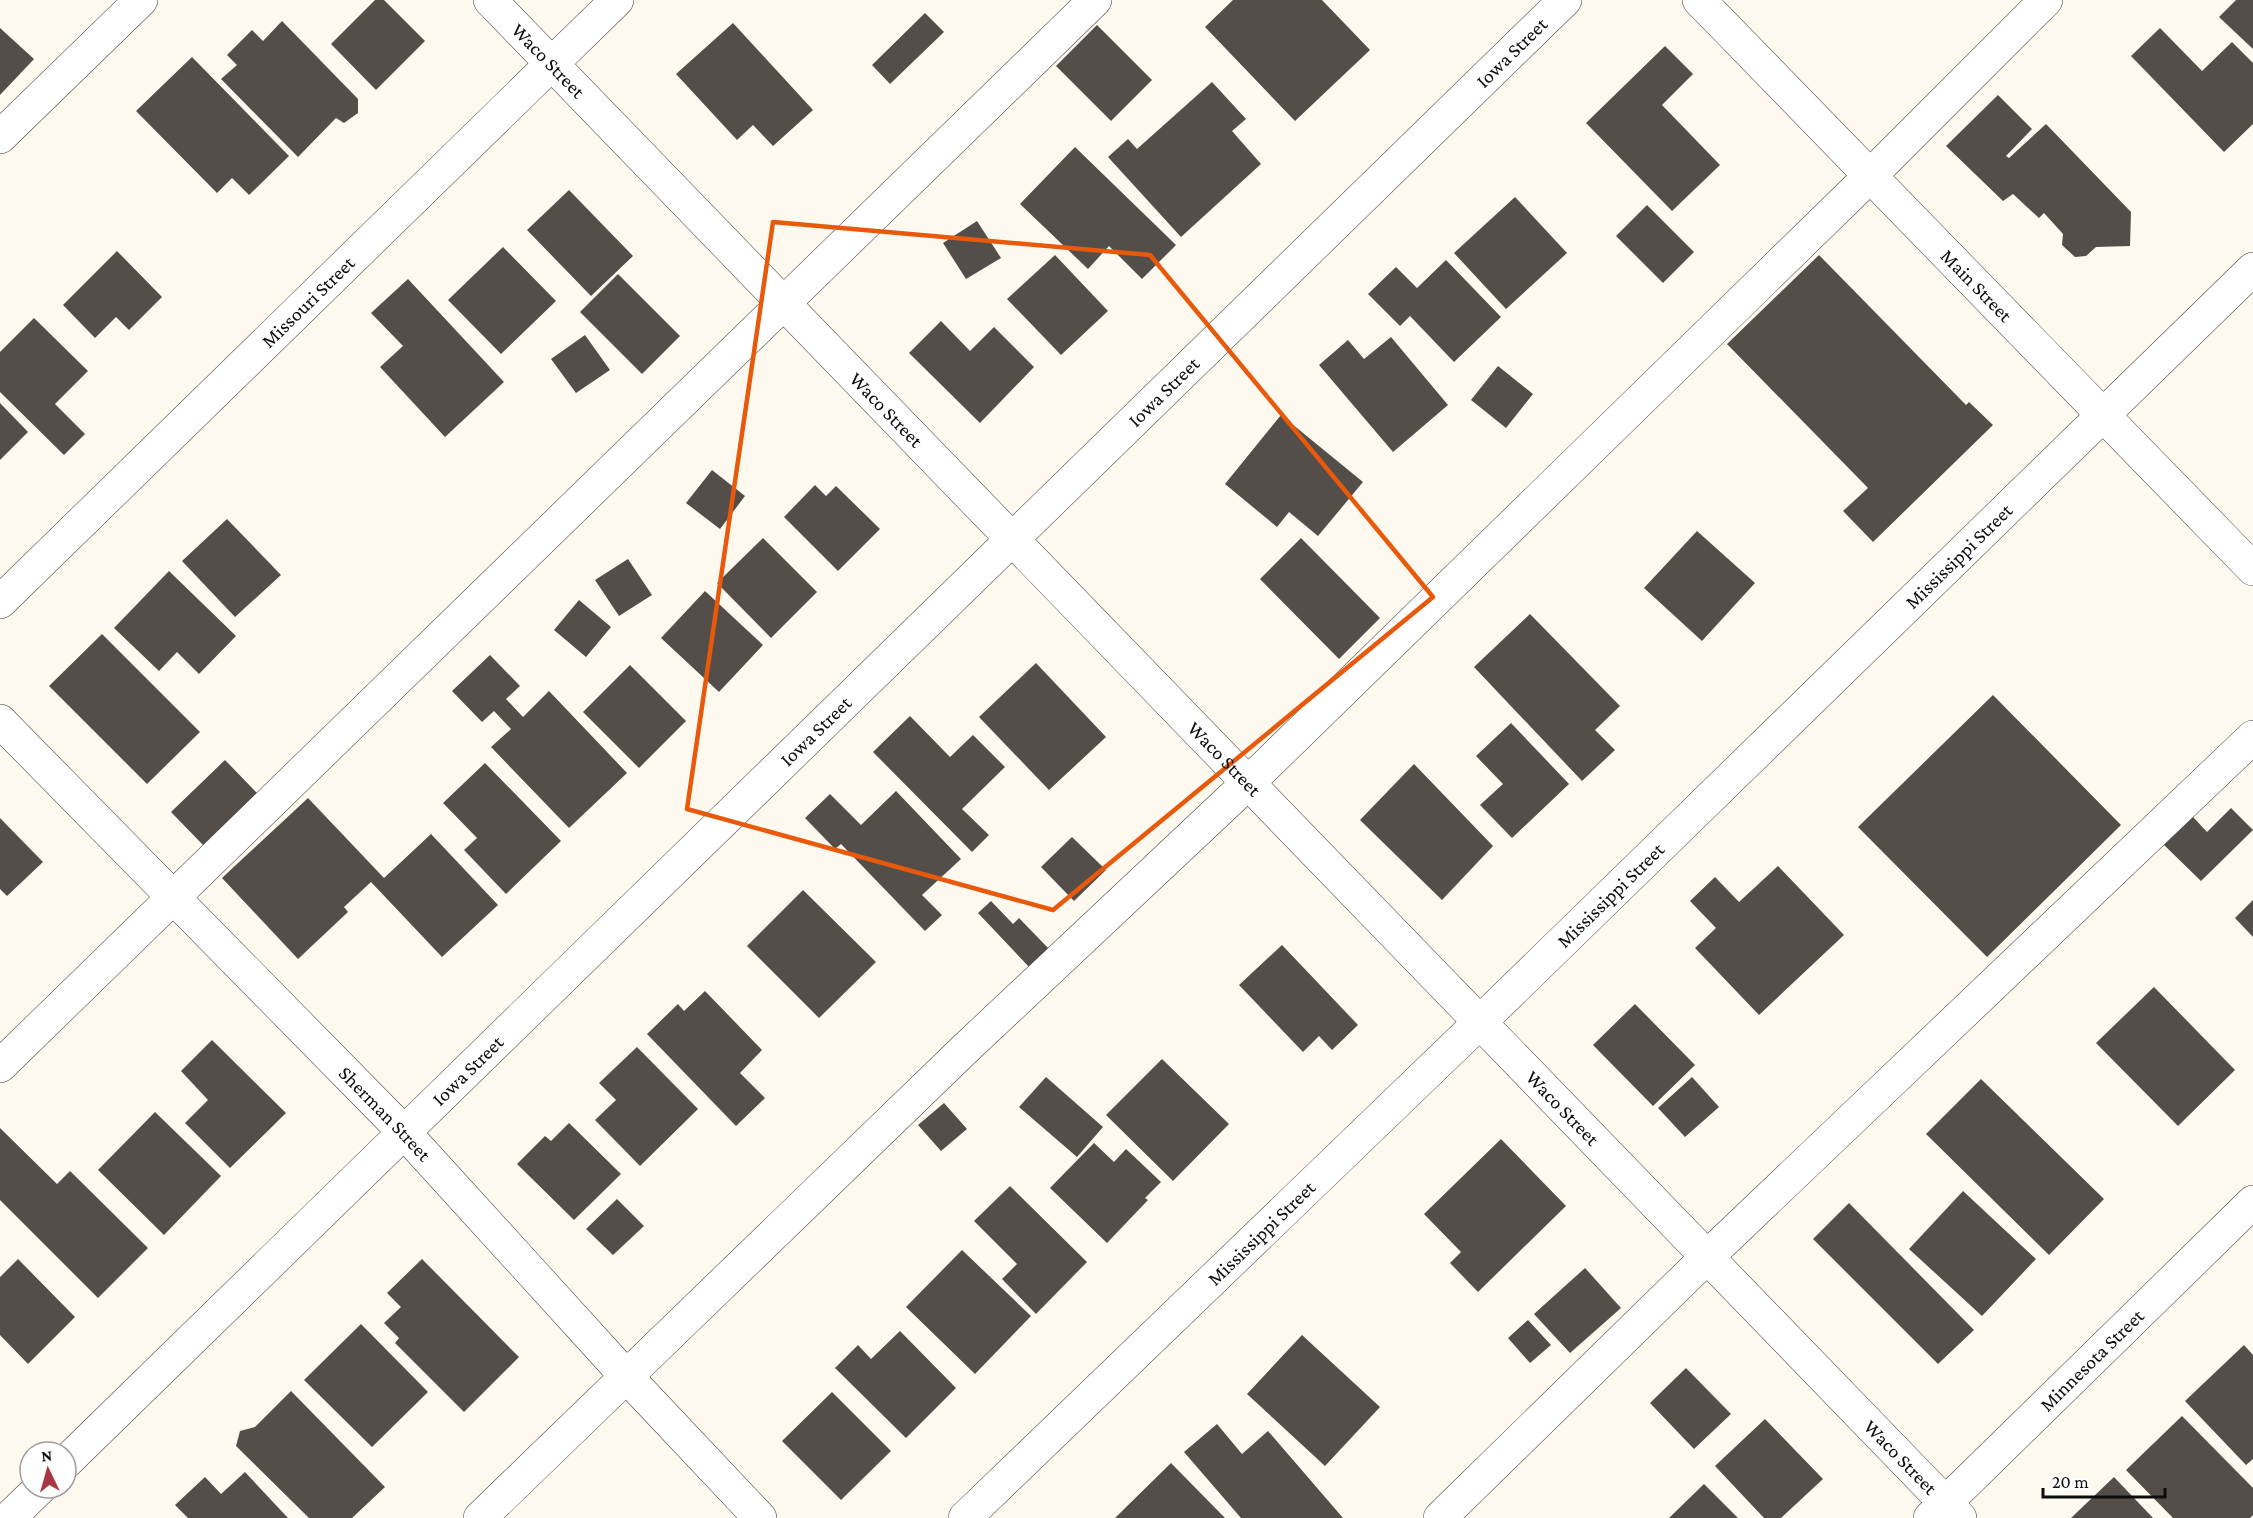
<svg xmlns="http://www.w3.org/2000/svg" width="2253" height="1518" viewBox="0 0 2253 1518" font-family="'Crimson Pro',serif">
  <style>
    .building { fill: #544e4a }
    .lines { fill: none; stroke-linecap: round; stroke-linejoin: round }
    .minor-casing { stroke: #3f3f3f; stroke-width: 34 }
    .minor { stroke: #fff; stroke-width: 33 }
    .marked { fill: none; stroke: #e8590c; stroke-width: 4.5; stroke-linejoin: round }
    .labels { text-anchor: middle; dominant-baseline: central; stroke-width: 6; stroke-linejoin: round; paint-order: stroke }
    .street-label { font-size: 20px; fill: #0c0c0c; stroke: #fff }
  </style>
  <rect width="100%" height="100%" fill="#fdf9ee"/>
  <path class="building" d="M 375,0 L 384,0 L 425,41 L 376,90 L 331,44 Z
    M 1233,0 L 1322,0 L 1370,50 L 1295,121 L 1205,27 Z
    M 2236,0 L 2253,0 L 2253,49 L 2219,17 Z
    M 925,13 L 944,32 L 890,84 L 872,65 Z
    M 282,21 L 358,99 L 358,113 L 344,123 L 336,118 L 298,157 L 221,79 L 237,65 L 227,55 L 252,30 L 263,41 Z
    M 733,23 L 813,110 L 773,146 L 753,125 L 737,140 L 676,74 Z
    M 1097,25 L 1152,80 L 1111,121 L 1056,66 Z
    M 0,28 L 34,59 L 0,95 Z
    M 2160,28 L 2202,71 L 2232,42 L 2253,63 L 2253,124 L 2224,152 L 2131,56 Z
    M 1665,46 L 1693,74 L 1662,105 L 1720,165 L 1672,211 L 1586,123 Z
    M 192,57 L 289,156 L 249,195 L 232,178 L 217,193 L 136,111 Z
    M 1212,82 L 1246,119 L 1232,131 L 1261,164 L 1181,237 L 1108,157 L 1128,139 L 1137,149 Z
    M 1998,95 L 2032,129 L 2006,156 L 2009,158 L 2046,124 L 2131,212 L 2130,246 L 2096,247 L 2086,256 L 2075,257 L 2062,245 L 2063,234 L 2044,213 L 2039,218 L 2013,194 L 2003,201 L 1946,146 Z
    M 1075,147 L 1176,245 L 1142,279 L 1109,246 L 1088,269 L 1020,204 Z
    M 569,190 L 633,256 L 591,296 L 527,230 Z
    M 1515,197 L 1567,253 L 1506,309 L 1454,253 Z
    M 1647,205 L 1694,252 L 1663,283 L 1616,236 Z
    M 977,221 L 1001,258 L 966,279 L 943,243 Z
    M 503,247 L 556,301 L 501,354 L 448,300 Z
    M 117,251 L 162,297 L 129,330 L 116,317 L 95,338 L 63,305 Z
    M 1055,255 L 1108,311 L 1061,355 L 1007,299 Z
    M 1819,255 L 1966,405 L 1969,402 L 1993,425 L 1873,542 L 1843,511 L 1868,488 L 1727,344 Z
    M 1446,260 L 1501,317 L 1454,362 L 1410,316 L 1400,326 L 1368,294 L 1396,267 L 1417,288 Z
    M 618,274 L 680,336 L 642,374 L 580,312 Z
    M 408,279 L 504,382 L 445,437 L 380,367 L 403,346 L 371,313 Z
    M 34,318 L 88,371 L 55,404 L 85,434 L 64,455 L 0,392 L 0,352 Z
    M 941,321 L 970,351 L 994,327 L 1034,367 L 980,423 L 909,353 Z
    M 585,335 L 610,370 L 576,393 L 551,359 Z
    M 1391,337 L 1448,405 L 1393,452 L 1319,365 L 1348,340 L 1364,359 Z
    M 1498,366 L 1533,394 L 1506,428 L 1471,400 Z
    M 0,403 L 28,432 L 0,460 Z
    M 1281,415 L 1363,482 L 1318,536 L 1289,512 L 1277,527 L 1225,484 Z
    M 712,470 L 745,496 L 720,529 L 686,503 Z
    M 815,485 L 826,496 L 836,486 L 880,529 L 838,571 L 784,517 Z
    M 227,519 L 281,575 L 235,617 L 182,561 Z
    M 1697,531 L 1755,583 L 1702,641 L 1644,588 Z
    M 763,538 L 817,592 L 771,638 L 717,583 Z
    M 1301,538 L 1380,618 L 1339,659 L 1260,579 Z
    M 628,559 L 652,595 L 619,616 L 595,580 Z
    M 169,571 L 236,636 L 199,674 L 177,652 L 159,671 L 114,628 Z
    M 705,591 L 763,645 L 719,692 L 661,638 Z
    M 579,600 L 611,627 L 586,657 L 554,630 Z
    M 1530,614 L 1620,706 L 1595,730 L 1615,750 L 1582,781 L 1474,667 Z
    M 102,634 L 200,732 L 147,784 L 49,686 Z
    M 490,655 L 520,686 L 506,699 L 523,717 L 549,691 L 627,773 L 569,828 L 491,747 L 511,729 L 494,711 L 482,722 L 452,691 Z
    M 1036,663 L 1106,737 L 1049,790 L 979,717 Z
    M 630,665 L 686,721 L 639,768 L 583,712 Z
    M 1993,695 L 2121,825 L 1987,957 L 1858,827 Z
    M 910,716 L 950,757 L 973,735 L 1005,767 L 962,809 L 989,835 L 972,852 L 873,752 Z
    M 1511,723 L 1569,784 L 1512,838 L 1480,805 L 1503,784 L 1476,756 Z
    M 225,760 L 257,793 L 203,845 L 171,812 Z
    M 485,763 L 561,841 L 506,894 L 464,850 L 477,838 L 443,803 Z
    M 1414,764 L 1493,846 L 1442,900 L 1360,820 Z
    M 896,791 L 961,859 L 922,895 L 942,915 L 925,931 L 841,844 L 835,849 L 805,818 L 830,794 L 861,825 Z
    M 308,798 L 384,878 L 431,834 L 498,905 L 442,957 L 371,882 L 344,907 L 348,912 L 298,959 L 222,878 Z
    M 2231,808 L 2253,830 L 2201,881 L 2164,845 L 2193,817 L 2207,832 Z
    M 0,818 L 43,862 L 7,896 L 0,889 Z
    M 1072,837 L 1106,870 L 1074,901 L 1041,867 Z
    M 1778,866 L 1844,935 L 1759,1015 L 1695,948 L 1716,928 L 1690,901 L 1715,877 L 1739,902 Z
    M 803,890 L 876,962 L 819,1018 L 747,946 Z
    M 2253,900 L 2253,937 L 2235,918 Z
    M 991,901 L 1013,924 L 1019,918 L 1049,949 L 1030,968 L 978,913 Z
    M 1282,945 L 1358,1025 L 1332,1050 L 1319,1036 L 1303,1052 L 1239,985 Z
    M 2154,987 L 2235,1070 L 2178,1126 L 2096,1043 Z
    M 705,991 L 762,1050 L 740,1073 L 765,1098 L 736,1126 L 647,1034 L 678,1004 L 684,1011 Z
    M 1635,1004 L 1695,1065 L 1653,1106 L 1593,1045 Z
    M 212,1040 L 286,1113 L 230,1168 L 185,1123 L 208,1100 L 181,1071 Z
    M 637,1047 L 698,1109 L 640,1166 L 595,1120 L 616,1100 L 599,1083 Z
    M 1162,1059 L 1229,1124 L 1173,1181 L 1106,1115 Z
    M 1046,1077 L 1103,1127 L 1077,1157 L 1019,1107 Z
    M 1692,1077 L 1719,1107 L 1685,1137 L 1658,1108 Z
    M 1981,1079 L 2104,1199 L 2049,1255 L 1926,1134 Z
    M 944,1103 L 967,1129 L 941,1151 L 918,1125 Z
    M 155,1112 L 221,1176 L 164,1235 L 98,1170 Z
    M 569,1123 L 621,1174 L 574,1220 L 517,1164 L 545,1136 L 551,1141 Z
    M 0,1128 L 57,1184 L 70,1171 L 148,1248 L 98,1298 L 0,1200 Z
    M 1501,1139 L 1566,1206 L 1478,1292 L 1450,1263 L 1461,1252 L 1424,1214 Z
    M 1094,1143 L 1114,1162 L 1126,1149 L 1161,1182 L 1145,1198 L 1148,1200 L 1107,1243 L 1050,1188 Z
    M 1010,1186 L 1087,1262 L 1036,1314 L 1002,1279 L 1017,1264 L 974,1221 Z
    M 1963,1191 L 2036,1259 L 1982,1316 L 1909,1249 Z
    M 617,1199 L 644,1226 L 613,1255 L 586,1229 Z
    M 1849,1203 L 1974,1330 L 1938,1364 L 1813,1239 Z
    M 962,1250 L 1031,1316 L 975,1374 L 906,1307 Z
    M 18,1259 L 75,1317 L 28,1364 L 0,1335 L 0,1277 Z
    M 422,1259 L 519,1357 L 464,1412 L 395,1343 L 399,1338 L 384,1323 L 401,1307 L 387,1293 Z
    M 1585,1268 L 1621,1308 L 1570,1353 L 1534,1314 Z
    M 1528,1320 L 1551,1345 L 1530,1363 L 1508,1338 Z
    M 361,1324 L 428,1392 L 372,1447 L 304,1380 Z
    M 900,1331 L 956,1388 L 906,1438 L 835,1368 L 858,1345 L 871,1359 Z
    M 1302,1335 L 1380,1407 L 1325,1466 L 1247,1394 Z
    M 2244,1345 L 2253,1355 L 2253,1459 L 2246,1465 L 2185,1401 Z
    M 1686,1368 L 1731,1414 L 1694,1449 L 1650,1403 Z
    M 291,1391 L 385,1487 L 352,1518 L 309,1518 L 236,1446 L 240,1431 L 255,1427 Z
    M 832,1392 L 891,1451 L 841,1500 L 782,1441 Z
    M 2182,1416 L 2253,1488 L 2253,1515 L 2250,1518 L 2173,1518 L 2126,1470 Z
    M 1765,1419 L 1823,1479 L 1781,1518 L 1764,1518 L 1715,1466 Z
    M 1217,1424 L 1242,1454 L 1268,1431 L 1343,1518 L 1241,1518 L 1184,1452 Z
    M 1171,1463 L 1225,1518 L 1115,1518 Z
    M 245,1472 L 288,1518 L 188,1518 L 175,1505 L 205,1477 L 221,1494 Z
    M 2114,1477 L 2153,1518 L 2071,1518 Z
    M 1704,1484 L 1738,1518 L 1669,1518 Z"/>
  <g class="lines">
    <g class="minor-casing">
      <g id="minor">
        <path id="s1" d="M 490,0 L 1960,1518"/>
        <path id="s2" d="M 1699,0 L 2253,569"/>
        <path d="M 0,137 L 141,0"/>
        <path id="s3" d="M 0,602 L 617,0"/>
        <path id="s4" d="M 0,721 L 403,1131 L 626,1376 L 760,1518"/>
        <path d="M 0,1066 L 1095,0"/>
        <path id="s5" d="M 66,1462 L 1565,0"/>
        <path d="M 9,1518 L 40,1488"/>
        <path d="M 480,1518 L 965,1049 L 1248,783 L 1870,176 L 2046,0"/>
        <path id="s6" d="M 965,1518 L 1480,1022 L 2253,269"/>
        <path d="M 1440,1518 L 1707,1257 L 2253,737"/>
        <path id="s7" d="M 1930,1518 L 2253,1202"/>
      </g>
    </g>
    <use href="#minor" class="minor"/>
  </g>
  <path class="marked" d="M 773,222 L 1150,255 L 1433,597 L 1053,910 L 687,809 Z"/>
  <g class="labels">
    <g class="street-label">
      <text stroke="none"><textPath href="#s5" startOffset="2019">Iowa Street</textPath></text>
      <text stroke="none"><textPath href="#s1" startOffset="84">Waco Street</textPath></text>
      <text stroke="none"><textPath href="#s2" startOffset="398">Main Street</textPath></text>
      <text stroke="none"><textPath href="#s3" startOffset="430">Missouri Street</textPath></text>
      <text stroke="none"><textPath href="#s5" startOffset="1533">Iowa Street</textPath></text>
      <text stroke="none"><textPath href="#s1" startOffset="570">Waco Street</textPath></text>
      <text stroke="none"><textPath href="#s6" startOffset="1383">Mississippi Street</textPath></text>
      <text stroke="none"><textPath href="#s5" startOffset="1047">Iowa Street</textPath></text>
      <text stroke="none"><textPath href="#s1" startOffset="1056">Waco Street</textPath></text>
      <text stroke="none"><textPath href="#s6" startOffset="897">Mississippi Street</textPath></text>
      <text stroke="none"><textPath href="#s5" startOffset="561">Iowa Street</textPath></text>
      <text stroke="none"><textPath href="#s1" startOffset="1542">Waco Street</textPath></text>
      <text stroke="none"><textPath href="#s4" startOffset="550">Sherman Street</textPath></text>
      <text stroke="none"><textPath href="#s6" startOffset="411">Mississippi Street</textPath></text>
      <text stroke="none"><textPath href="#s7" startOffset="226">Minnesota Street</textPath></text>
      <text stroke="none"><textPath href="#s1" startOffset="2028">Waco Street</textPath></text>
    </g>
  </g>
  <g transform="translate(48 1470) rotate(355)"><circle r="28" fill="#ffffff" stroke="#9e9e9e" stroke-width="1.5"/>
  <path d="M0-4.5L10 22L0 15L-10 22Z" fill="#a93741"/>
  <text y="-9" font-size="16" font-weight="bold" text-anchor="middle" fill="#0c0c0c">N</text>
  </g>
  <path d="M2043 1488v9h122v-9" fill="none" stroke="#0c0c0c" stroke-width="3"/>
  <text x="2052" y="1488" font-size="18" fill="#0c0c0c" stroke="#ffffff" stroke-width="4.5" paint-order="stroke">20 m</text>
</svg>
